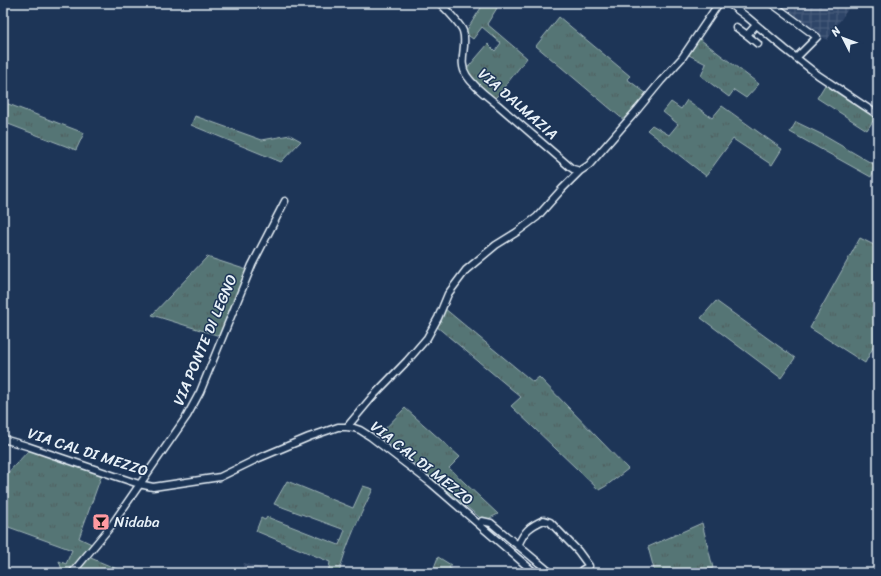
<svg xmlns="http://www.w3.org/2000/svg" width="881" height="576" viewBox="0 0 881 576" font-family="Sriracha,sans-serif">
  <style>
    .industrial { fill: url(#industrial-grid) }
    .grass { fill: url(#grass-tufts); stroke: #9eb3b6 }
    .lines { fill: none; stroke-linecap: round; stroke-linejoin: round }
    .minor-casing { stroke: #e8f1f8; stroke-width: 9 }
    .minor { stroke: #1d3557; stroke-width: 6 }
    .labels { text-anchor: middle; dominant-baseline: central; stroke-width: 3; stroke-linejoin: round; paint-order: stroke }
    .street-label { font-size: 15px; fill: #e8f1f8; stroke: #1d3557 }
    .poi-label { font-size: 15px; fill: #e8f1f8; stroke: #1d3557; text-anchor: start }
  </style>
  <defs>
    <pattern id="industrial-grid" width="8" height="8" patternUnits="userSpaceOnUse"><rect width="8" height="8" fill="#2e4468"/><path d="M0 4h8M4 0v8" fill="none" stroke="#4c5f7e"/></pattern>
    <pattern id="grass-tufts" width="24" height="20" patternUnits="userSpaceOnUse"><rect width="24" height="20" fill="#557574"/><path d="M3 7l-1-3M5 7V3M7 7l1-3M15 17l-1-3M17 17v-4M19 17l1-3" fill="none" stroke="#4e5e5f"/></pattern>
  </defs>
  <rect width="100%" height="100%" fill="#1d3557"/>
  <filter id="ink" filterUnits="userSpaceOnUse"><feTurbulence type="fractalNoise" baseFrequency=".025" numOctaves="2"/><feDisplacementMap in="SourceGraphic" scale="8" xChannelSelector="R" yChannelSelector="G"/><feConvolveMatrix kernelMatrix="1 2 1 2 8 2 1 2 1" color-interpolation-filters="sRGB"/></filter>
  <g filter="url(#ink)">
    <path class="industrial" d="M 774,3 L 852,3 L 827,40 L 806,26 Z
      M 244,563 L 273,572 L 275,573 L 242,573 Z"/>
    <path class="grass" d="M 484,3 L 492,3 L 497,8 L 487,24 L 527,58 L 493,101 L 464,72 L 488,44 L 495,51 L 501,43 L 482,27 L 473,39 L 465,33 Z
      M 559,17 L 630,76 L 627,79 L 647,94 L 625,121 L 536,46 Z
      M 697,37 L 759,84 L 746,98 L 734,90 L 729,97 L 701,76 L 706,64 L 687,54 Z
      M 825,85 L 875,118 L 867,130 L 817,98 Z
      M 687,100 L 712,118 L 722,106 L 782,149 L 772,165 L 733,139 L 706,176 L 647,130 L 652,125 L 669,135 L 678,124 L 663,112 L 671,102 L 681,109 Z
      M 3,102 L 84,133 L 76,150 L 3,122 Z
      M 195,116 L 262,140 L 290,135 L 301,141 L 281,162 L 191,125 Z
      M 796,122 L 821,134 L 873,164 L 878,157 L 878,167 L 876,166 L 871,177 L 790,132 Z
      M 860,238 L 878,247 L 878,338 L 865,363 L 810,328 Z
      M 207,257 L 250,271 L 223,337 L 152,315 Z
      M 716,301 L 795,358 L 781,378 L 701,318 Z
      M 444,308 L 533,382 L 539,377 L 628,469 L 606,486 L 599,490 L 511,406 L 521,397 L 436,326 Z
      M 405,408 L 460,457 L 449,468 L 498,514 L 484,521 L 399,451 L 378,436 Z
      M 30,449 L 102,474 L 79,538 L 96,546 L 86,556 L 124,572 L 124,573 L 63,573 L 59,561 L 66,564 L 72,550 L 3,525 L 3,478 Z
      M 287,481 L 353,508 L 363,486 L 373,489 C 360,516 346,544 339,573 L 328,573 L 330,562 L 256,531 L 261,518 L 265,520 L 267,517 L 339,545 L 345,530 L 274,504 Z
      M 702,523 L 713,568 L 697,573 L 655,573 L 648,547 Z
      M 438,557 L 451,565 L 449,568 L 459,573 L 432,573 Z"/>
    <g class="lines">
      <g class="minor-casing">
        <path id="minor" d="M 440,3 C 446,10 460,23 463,31 C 468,46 457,62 467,76 C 475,88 487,96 498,105 C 522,126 546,146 570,167 L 573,169 L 580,171 L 589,165 L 638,109 L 661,81 L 682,58 L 719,3
          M 728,3 L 747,17 L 785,49 L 818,75 L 878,115
          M 771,3 L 817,37 L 796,58
          M 736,27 L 747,35 L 756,25
          M 747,35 L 758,44
          M 347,427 L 373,396 L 407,361 L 427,338 L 438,318 L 448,294 L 466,270 L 496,245 L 517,232 L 537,217 L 562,189 L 580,171
          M 3,439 L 27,446 L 112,475 L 139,484 L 153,487 L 220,477 L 259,458 L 309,437 L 338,427 L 347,427 L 354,428 L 360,430 L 371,437 L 431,483 L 535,573
          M 482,521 L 491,523 L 551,573
          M 518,546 C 524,531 530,526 544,520 L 550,522 L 578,551 L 589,566 L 582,570
          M 72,573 L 111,526 L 187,416 L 200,392 L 252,265 L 285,201"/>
      </g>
      <use href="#minor" class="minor"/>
    </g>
  </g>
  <defs>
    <g id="bar-square" transform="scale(0.9)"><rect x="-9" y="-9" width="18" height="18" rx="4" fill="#ff9aa2" stroke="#1d3557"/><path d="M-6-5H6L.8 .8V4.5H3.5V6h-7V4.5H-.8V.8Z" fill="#111"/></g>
  </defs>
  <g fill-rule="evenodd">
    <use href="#bar-square" x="101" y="522"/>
  </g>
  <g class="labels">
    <g class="street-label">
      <text transform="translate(518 104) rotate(41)">VIA DALMAZIA</text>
      <text transform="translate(205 340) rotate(-67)">VIA PONTE DI LEGNO</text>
      <text transform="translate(88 452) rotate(18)">VIA CAL DI MEZZO</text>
      <text transform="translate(422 463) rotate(38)">VIA CAL DI MEZZO</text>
    </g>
    <g class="poi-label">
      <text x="114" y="522">Nidaba</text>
    </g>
  </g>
  <rect width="881" height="576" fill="none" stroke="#1d3557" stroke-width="16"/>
  <rect x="8" y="8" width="865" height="560" fill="none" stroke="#e8f1f8" stroke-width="1.5" filter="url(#ink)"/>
  <g transform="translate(843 38) rotate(312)" stroke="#1d3557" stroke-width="3" paint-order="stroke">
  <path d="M0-3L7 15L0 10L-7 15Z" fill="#e8f1f8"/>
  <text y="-6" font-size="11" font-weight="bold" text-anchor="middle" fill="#e8f1f8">N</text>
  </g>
</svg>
